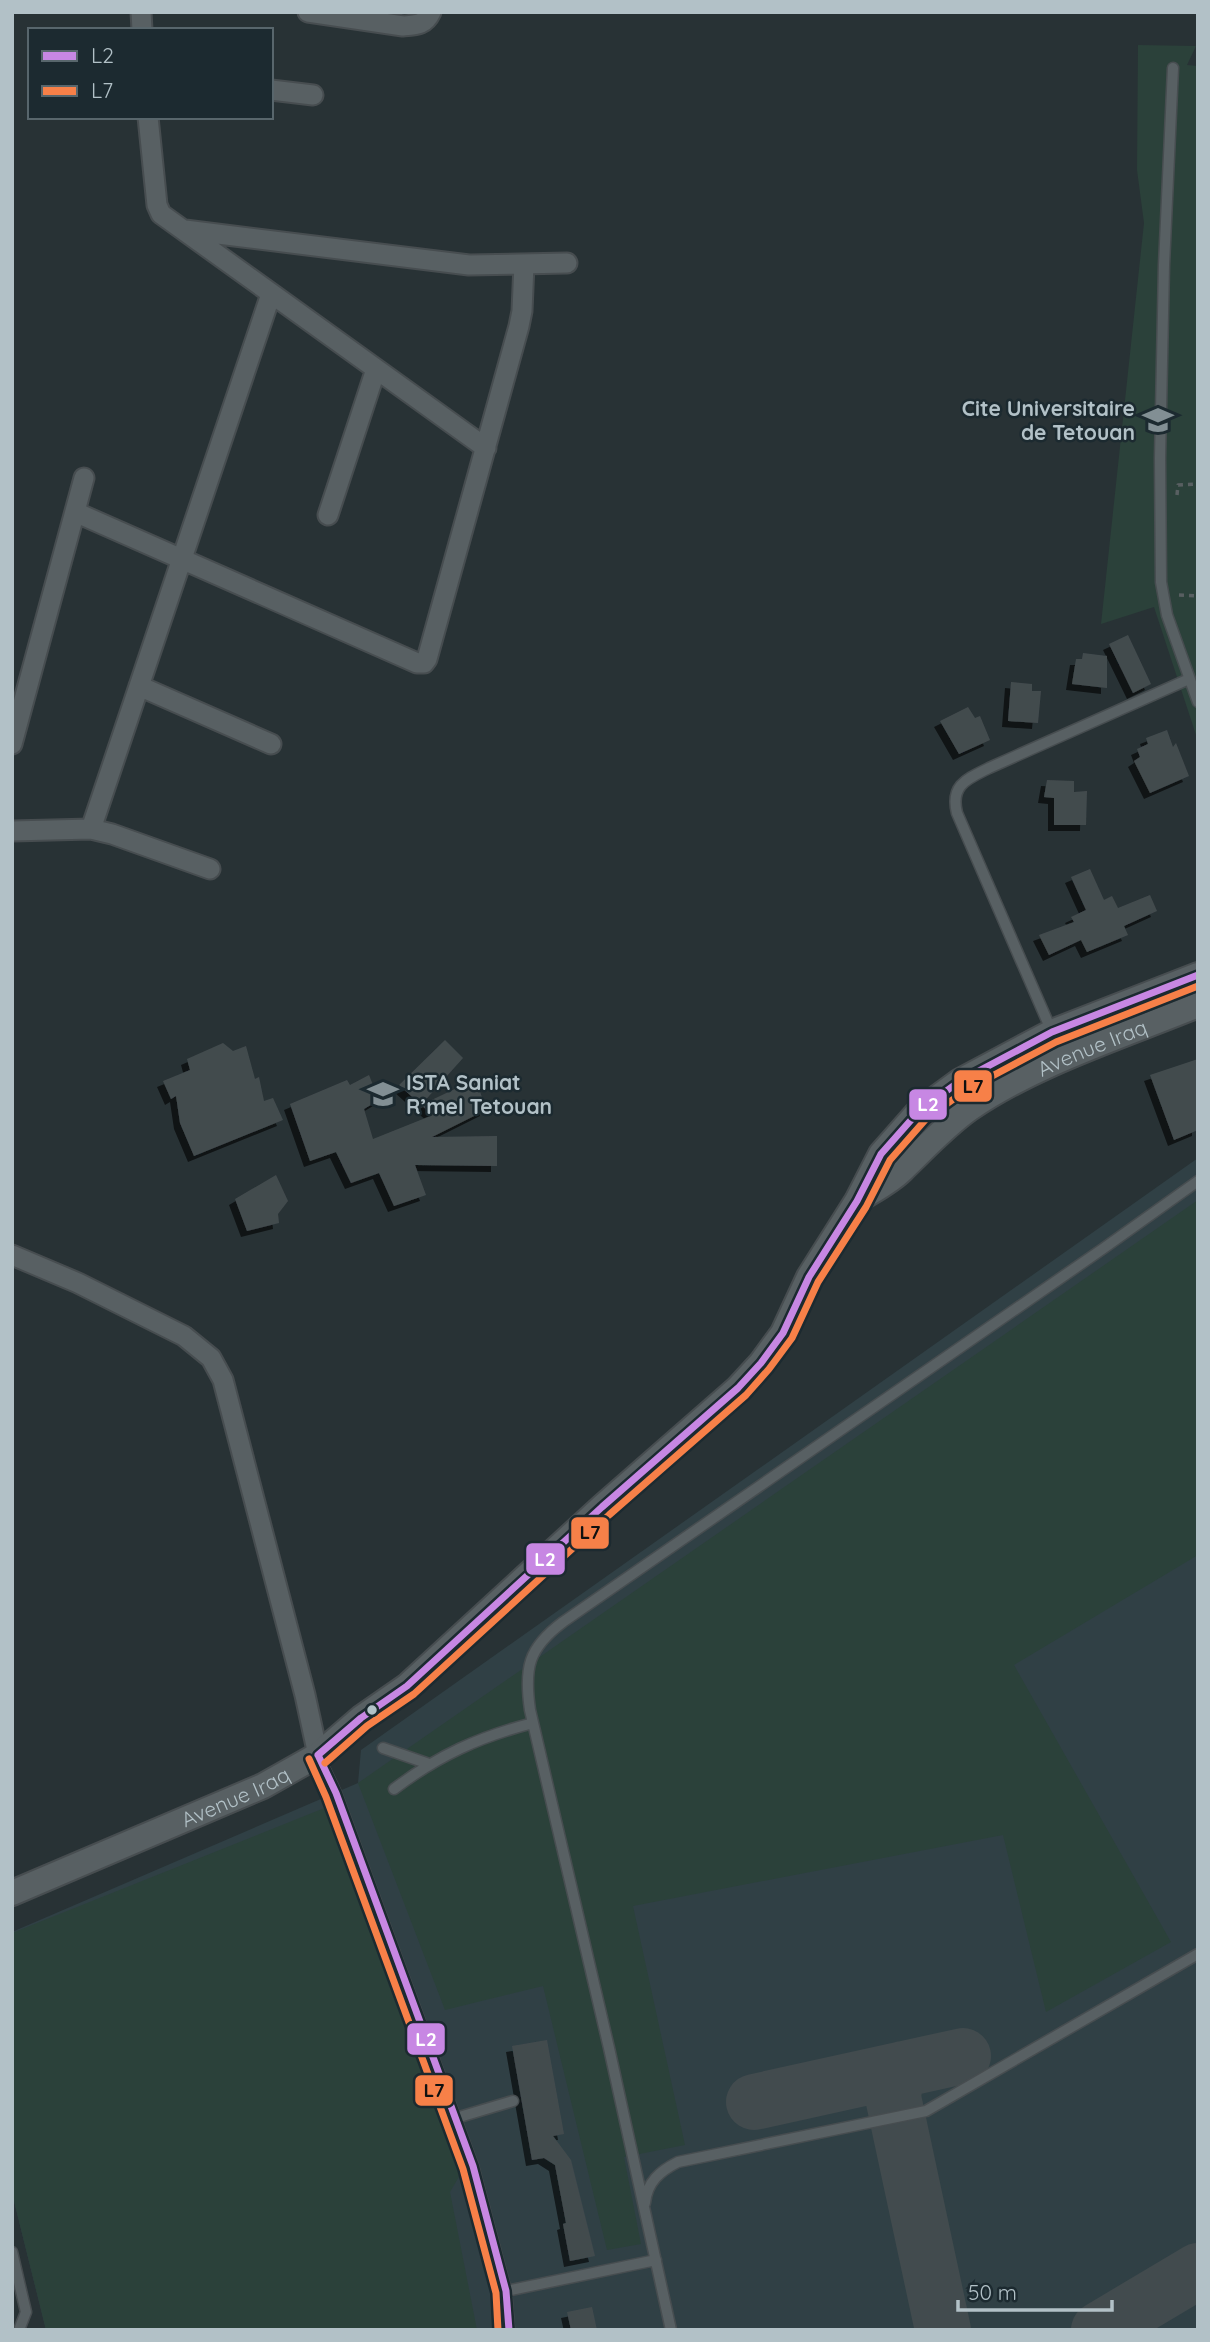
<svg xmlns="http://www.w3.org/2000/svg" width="1210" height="2342" viewBox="0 0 1210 2342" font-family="Quicksand,sans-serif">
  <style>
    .airport { fill: #304045 }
    .green { fill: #2b413a }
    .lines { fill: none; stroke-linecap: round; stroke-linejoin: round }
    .taxiway { stroke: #424b4e; stroke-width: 56 }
    .building { fill: #434b4e; filter: url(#shadow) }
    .service-casing { stroke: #474d50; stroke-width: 13 }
    .minor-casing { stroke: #474d50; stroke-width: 23 }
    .tertiary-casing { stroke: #474d50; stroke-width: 28 }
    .path { stroke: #585f61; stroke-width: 3.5; stroke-dasharray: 5 5; stroke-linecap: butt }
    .service { stroke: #586063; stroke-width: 10 }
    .minor { stroke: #586063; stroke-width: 19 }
    .tertiary { stroke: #586063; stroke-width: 24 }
    .bus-1-casing { stroke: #1c2a30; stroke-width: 12 }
    .bus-2-casing { stroke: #1c2a30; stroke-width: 12 }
    .bus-1 { stroke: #c787e3; stroke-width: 7 }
    .bus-2 { stroke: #f78048; stroke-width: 7 }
    .bus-dot { fill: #b2c1c7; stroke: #1c2a30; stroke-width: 2.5 }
    .labels { text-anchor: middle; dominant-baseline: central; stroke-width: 5; stroke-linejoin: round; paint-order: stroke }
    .poi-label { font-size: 21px; font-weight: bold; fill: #b2c1c7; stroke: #1c2a30; text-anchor: end }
    .street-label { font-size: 21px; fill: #b2c1c7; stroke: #1c2a30 }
    .line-badge { stroke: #1c2a30; stroke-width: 2.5 }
    .badge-label { font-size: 19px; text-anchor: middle; font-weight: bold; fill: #fff }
    .pale-badge-label { font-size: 19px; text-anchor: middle; font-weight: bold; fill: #111 }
  </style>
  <defs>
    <filter id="shadow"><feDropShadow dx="-6" dy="6" stdDeviation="0" flood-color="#0009"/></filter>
  </defs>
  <rect width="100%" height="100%" fill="#283235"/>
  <path class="airport" d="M 1198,1158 L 1198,2330 L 46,2330 L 12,2193 L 12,1932 L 358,1783 L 361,1750 Z"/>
  <path class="green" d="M 1138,45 L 1196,46 L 1187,65 L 1198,66 L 1198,741 L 1154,607 L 1101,624 L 1144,223 L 1137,170 Z
    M 1198,1200 L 1198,1555 L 1014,1665 L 1171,1942 L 1046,2012 L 1003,1835 L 633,1906 L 685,2145 L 624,2157 L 641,2244 L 607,2250 L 543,1986 L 445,2010 L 358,1783 Z
    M 327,1807 L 460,2175 L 450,2192 L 477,2330 L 46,2330 L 12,2193 L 12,1933 Z"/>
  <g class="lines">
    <path class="taxiway" d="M 903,2069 L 895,2081 L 893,2097 L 943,2330
      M 754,2102 L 963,2056
      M 1099,2330 L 1198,2271"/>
  </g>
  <path class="building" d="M 1128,635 L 1151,684 L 1133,693 L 1109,644 Z
    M 1083,653 L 1107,656 L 1107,688 L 1072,684 L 1076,659 L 1082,659 Z
    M 1011,682 L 1032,684 L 1032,691 L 1041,691 L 1038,723 L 1008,721 Z
    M 968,707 L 975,718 L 980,716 L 990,740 L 959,754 L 940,721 Z
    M 1167,730 L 1173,747 L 1176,743 L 1189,776 L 1150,793 L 1134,761 L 1140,757 L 1137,749 L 1148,744 L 1146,738 Z
    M 1047,780 L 1074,781 L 1074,792 L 1087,791 L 1086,825 L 1054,825 L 1054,798 L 1044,797 Z
    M 1090,869 L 1104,900 L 1112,896 L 1118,908 L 1150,895 L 1157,911 L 1124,926 L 1128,935 L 1087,952 L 1081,940 L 1049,955 L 1039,935 L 1074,922 L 1071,917 L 1086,910 L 1071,877 Z
    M 445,1040 L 463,1058 L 421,1105 L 399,1085 Z
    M 223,1043 L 233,1051 L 246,1046 L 255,1079 L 259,1077 L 264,1101 L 273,1098 L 283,1120 L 194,1156 L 180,1123 L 176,1096 L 171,1099 L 163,1081 L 190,1070 L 187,1059 Z
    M 1198,1059 L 1198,1130 L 1174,1140 L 1150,1075 Z
    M 369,1075 L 379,1100 L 364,1109 L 373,1139 L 433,1115 L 421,1105 L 476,1079 L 486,1110 L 432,1137 L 497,1136 L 497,1166 L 415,1165 L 426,1195 L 394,1206 L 379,1173 L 351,1183 L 336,1152 L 310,1161 L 290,1104 L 347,1080 L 350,1085 Z
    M 276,1175 L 288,1201 L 278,1214 L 279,1223 L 247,1231 L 235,1199 Z
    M 547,2040 L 564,2134 L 553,2136 L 571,2160 L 595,2256 L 570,2261 L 563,2224 L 566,2223 L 555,2165 L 544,2158 L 532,2160 L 512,2046 Z
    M 592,2307 L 597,2330 L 571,2330 L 567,2312 Z"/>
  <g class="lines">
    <g class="service-casing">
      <path id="service" d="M 1173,68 L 1164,265 L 1160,458 L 1161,582 L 1167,615 L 1198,702
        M 1052,1032 L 957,813 C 950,785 967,779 989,768 L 1189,679
        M 383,1748 L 429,1764
        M 318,1755 L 336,1793 L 473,2166 L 506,2291 L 509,2330
        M 394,1789 C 439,1755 479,1737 533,1723
        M 456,2118 L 513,2101
        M 645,2203 C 647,2182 660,2171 678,2162 L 926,2111 L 1198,1954
        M 12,2252 L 26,2312 L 19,2330
        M 506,2291 L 656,2260
        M 671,2330 L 609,2048 L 530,1710 C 524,1668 528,1648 563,1622 L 1104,1248 L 1198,1181"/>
    </g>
    <g class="minor-casing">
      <path id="minor" d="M 141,12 L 142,30
        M 308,12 L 403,26 C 417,25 425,25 431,12
        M 271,90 L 313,95
        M 148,117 L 157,205 L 161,214 L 486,448
        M 185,230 L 469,265 L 567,263
        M 75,512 L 417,663 L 424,663 L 427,659 L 519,326 L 522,311 L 524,264
        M 328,515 L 376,369
        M 139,686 L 271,744
        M 12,744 L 84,478
        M 91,829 L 271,294
        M 12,831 L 91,829 L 112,834 L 210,869
        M 12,1255 L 78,1283 L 184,1336 L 211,1358 L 223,1380 L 305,1695 L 318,1755"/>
    </g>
    <g class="tertiary-casing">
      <g id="tertiary">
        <path id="s1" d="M 858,1200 C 872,1191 890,1182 902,1170 C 924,1149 944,1127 969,1109 C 1034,1064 1125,1035 1198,1005"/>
        <path id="s2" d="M 12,1893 L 263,1786 L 318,1755 L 361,1718 L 407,1686 L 602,1507 L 738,1388 L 761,1363 L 783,1333 L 809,1277 L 857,1201 L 881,1154 L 919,1111 L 960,1081 L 1052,1032 L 1198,975"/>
      </g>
    </g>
    <path class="path" d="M 1177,495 L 1178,485 L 1198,484
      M 1179,595 L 1198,596"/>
    <use href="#service" class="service"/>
    <use href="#minor" class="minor"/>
    <use href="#tertiary" class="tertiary"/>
    <g class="bus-1-casing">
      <path id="bus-1" d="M 318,1755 L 361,1718 L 407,1686 L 602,1507 L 738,1388 L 761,1363 L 783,1333 L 809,1277 L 857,1201 L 881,1154 L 919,1111 L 960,1081 L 1052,1032 L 1198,975
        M 318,1755 L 336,1793 L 473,2166 L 506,2291 L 509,2330"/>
    </g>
    <g class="bus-2-casing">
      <path id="bus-2" d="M 309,1759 L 326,1797 L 463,2169 L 496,2293 L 498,2330
        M 325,1763 L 367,1726 L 414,1694 L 609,1515 L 746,1395 L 769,1369 L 792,1338 L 818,1282 L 866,1207 L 890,1160 L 926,1119 L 966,1090 L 1056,1042 L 1198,986"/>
    </g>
    <use href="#bus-1" class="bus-1"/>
    <use href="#bus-2" class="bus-2"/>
  </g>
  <defs>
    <g id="university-bare" transform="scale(2.415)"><path d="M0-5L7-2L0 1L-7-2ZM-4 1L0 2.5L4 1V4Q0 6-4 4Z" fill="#828f94" stroke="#1c2a30" stroke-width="2.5" paint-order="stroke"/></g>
    <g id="school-bare" transform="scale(2.415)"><path d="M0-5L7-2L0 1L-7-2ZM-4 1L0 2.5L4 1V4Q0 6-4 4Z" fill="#828f94" stroke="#1c2a30" stroke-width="2.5" paint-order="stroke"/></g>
  </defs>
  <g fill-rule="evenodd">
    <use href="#university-bare" x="1158" y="420"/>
    <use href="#school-bare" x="383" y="1094"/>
  </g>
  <circle class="bus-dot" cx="372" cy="1710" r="6"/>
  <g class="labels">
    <g class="poi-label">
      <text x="1135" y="408">Cite Universitaire<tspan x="1135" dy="24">de Tetouan</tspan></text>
      <text x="406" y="1082" text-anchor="start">ISTA Saniat<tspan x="406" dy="24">R’mel Tetouan</tspan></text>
    </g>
    <g class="street-label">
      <text stroke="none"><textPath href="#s1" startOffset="282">Avenue Iraq</textPath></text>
      <text stroke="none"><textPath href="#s2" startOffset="243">Avenue Iraq</textPath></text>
    </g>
  </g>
  <g class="line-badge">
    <rect x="953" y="1069" width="40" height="34" rx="7" fill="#f78048"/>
    <rect x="908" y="1088" width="40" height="33" rx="7" fill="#c787e3"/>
    <rect x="570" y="1516" width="40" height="34" rx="7" fill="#f78048"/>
    <rect x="525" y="1542" width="41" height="34" rx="7" fill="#c787e3"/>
    <rect x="406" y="2022" width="40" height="34" rx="7" fill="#c787e3"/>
    <rect x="414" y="2074" width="40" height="33" rx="7" fill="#f78048"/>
  </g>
  <g class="badge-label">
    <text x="928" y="1111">L2</text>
    <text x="545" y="1566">L2</text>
    <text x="426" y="2046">L2</text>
  </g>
  <g class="pale-badge-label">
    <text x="973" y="1093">L7</text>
    <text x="590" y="1539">L7</text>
    <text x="434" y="2097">L7</text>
  </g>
  <rect width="1210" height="2342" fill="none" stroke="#b2c1c7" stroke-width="28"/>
  <rect x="28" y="28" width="245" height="91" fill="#1c2a30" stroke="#58666c" stroke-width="2"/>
  <rect x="42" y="51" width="35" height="10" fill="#c787e3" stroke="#58666c" stroke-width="2"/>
  <text x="91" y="63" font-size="21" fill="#b2c1c7">L2</text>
  <rect x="42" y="86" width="35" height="10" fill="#f78048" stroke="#58666c" stroke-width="2"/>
  <text x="91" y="98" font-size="21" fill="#b2c1c7">L7</text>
  <path d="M958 2300v10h154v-10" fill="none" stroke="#b2c1c7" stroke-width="3.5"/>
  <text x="968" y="2300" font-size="21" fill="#b2c1c7" stroke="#1c2a30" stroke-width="5" paint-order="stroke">50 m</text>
</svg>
